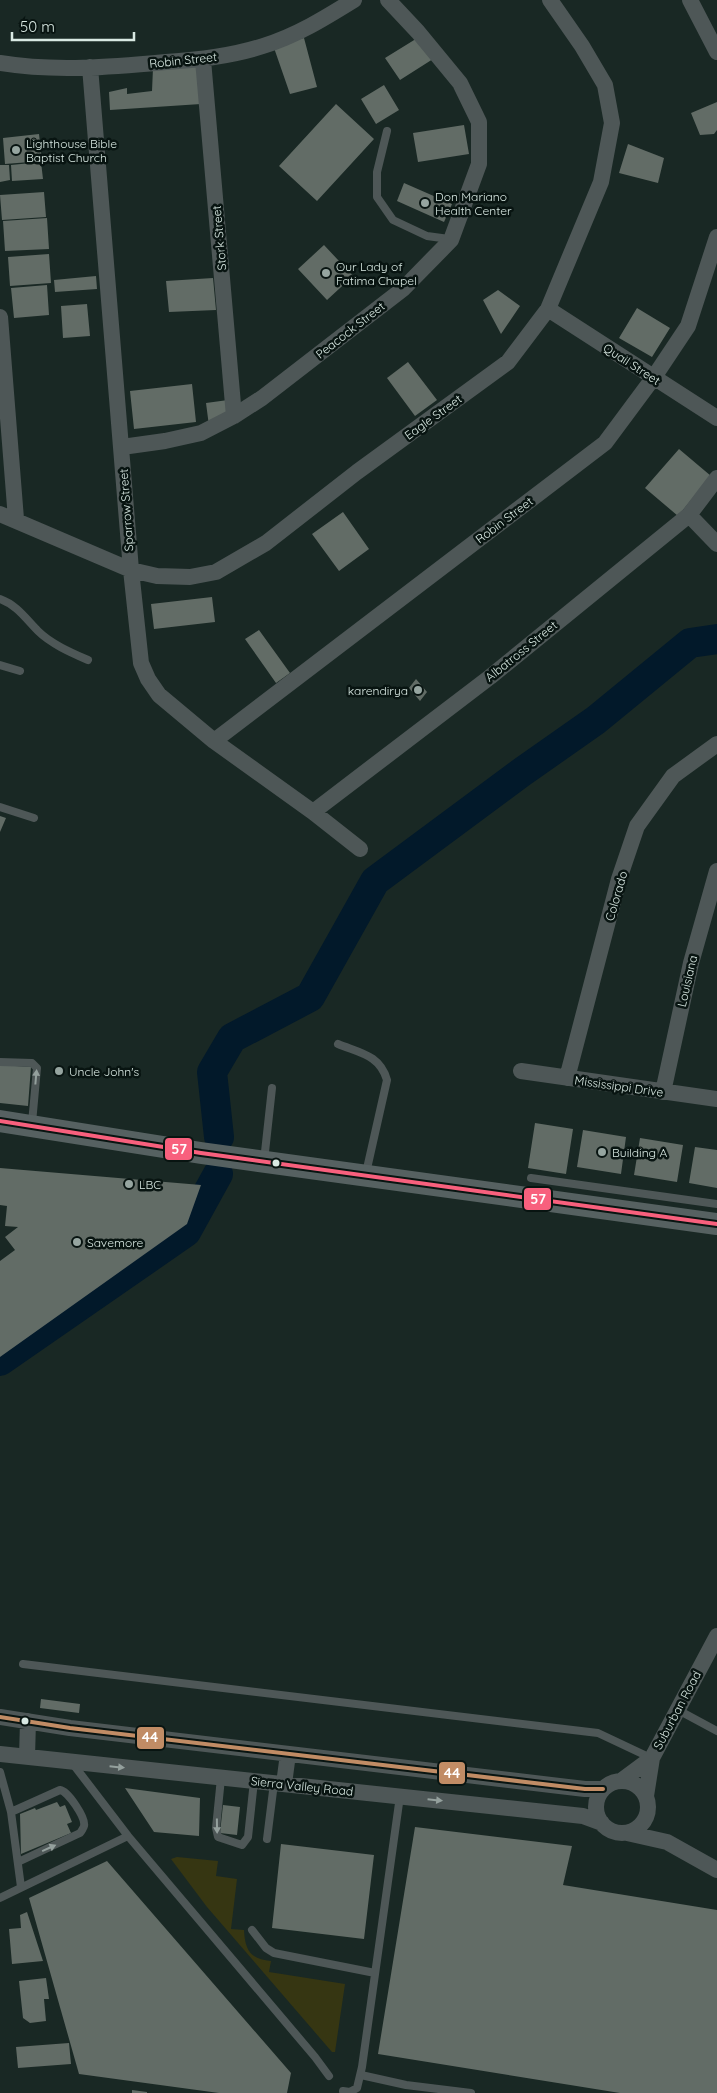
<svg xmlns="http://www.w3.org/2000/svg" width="717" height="2093" viewBox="0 0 717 2093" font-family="Quicksand,sans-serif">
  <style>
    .green { fill: #363612 }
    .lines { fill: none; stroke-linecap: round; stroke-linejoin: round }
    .river { stroke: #02192a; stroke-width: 30 }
    .building { fill: #626c66 }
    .lane { stroke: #4e5757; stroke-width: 8 }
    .street { stroke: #4e5757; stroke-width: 16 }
    .secondary { stroke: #566161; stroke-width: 22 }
    .bus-1-casing { stroke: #081411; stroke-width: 8 }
    .bus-2-casing { stroke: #081411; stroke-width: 8 }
    .bus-1 { stroke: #f8607d; stroke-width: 4 }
    .bus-2 { stroke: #c18c65; stroke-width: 4 }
    .oneway { fill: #94a09d }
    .poi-dot { fill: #96a5a0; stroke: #081411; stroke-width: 2 }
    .bus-dot { fill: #d9e9e3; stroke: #081411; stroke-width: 2 }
    .labels { text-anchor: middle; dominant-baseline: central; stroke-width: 5; stroke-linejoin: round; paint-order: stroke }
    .street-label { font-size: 12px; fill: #d9e9e3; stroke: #081411 }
    .poi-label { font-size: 12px; fill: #d9e9e3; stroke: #081411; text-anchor: start }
    .line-badge { stroke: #081411; stroke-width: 2 }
    .badge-label { font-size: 14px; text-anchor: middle; font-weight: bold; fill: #fff }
  </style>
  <rect width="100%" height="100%" fill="#192824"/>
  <path class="green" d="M 177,1857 L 218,1861 L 216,1876 L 237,1879 L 231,1929 L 244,1930 C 245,1950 250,1959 271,1961 L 269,1972 L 345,1984 L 335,2052 L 332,2052 L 207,1907 L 171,1859 Z"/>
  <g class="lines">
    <path class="river" d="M 219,1137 L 212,1072 L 232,1038 L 310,997 L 375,881 L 522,772 L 596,720 L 690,643 L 717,639
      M 0,1361 L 186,1232 L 218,1174"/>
  </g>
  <path class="building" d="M 419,37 L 433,59 L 400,80 L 385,58 Z
    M 304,38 L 317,87 L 290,94 L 273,45 Z
    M 198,65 L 201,104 L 110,110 L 109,92 L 127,88 L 127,94 L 152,91 L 153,68 Z
    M 384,85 L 399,110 L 376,124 L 361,99 Z
    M 717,102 L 717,130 L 714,134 L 700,135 L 691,113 Z
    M 336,104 L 374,139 L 317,201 L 279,166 Z
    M 464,125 L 469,154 L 418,162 L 413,133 Z
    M 39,134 L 42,161 L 5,164 L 3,138 Z
    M 628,144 L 664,158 L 658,183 L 619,173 Z
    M 41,162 L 43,179 L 12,181 L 11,165 Z
    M 0,165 L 9,165 L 10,180 L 0,182 Z
    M 404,183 L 452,204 L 444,222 L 397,201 Z
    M 44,192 L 46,217 L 2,220 L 0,195 Z
    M 47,218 L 49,249 L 5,251 L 3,221 Z
    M 324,245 L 353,276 L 327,300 L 298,269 Z
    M 49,254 L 51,283 L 10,286 L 8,257 Z
    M 96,276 L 97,289 L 55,292 L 54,280 Z
    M 213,278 L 216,310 L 169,312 L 166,281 Z
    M 47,285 L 49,315 L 14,318 L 11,288 Z
    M 498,290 L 520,306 L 501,334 L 483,300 Z
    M 87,304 L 90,336 L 63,338 L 61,306 Z
    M 637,308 L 670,328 L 652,357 L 619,338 Z
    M 408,362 L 437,400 L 415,416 L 387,378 Z
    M 192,384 L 196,422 L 134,429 L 130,391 Z
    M 228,400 L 230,413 L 209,426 L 206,403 Z
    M 679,449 L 711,476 L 678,516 L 645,488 Z
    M 343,512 L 369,549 L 339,571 L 312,534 Z
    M 212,597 L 215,622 L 154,629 L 151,604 Z
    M 259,630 L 290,673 L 276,683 L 245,639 Z
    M 416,679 L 427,692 L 420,701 L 409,688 Z
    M 0,816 L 6,818 L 0,832 Z
    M 0,1065 L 31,1067 L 28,1106 L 0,1103 Z
    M 535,1123 L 573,1129 L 566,1174 L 528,1168 Z
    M 583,1130 L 626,1137 L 621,1174 L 577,1167 Z
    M 640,1138 L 683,1145 L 677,1182 L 634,1175 Z
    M 695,1147 L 717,1150 L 717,1188 L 689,1183 Z
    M 0,1168 L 201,1185 L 187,1224 L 0,1357 L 0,1261 L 15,1250 L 5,1237 L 18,1227 L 5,1226 L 7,1206 L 0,1205 Z
    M 41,1699 L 80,1704 L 79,1713 L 40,1708 Z
    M 125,1788 L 200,1798 L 199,1836 L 154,1832 Z
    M 57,1802 L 60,1807 L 65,1805 L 72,1822 L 67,1824 L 71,1833 L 21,1854 L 20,1814 L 35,1808 L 36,1810 Z
    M 223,1805 L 240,1807 L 237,1835 L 220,1833 Z
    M 415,1827 L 572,1846 L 563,1885 L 717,1910 L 717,2093 L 620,2093 L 378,2054 Z
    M 281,1844 L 374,1855 L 364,1939 L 272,1928 Z
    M 107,1861 L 291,2073 L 287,2093 L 219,2093 L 79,2074 L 29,1898 Z
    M 27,1912 L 43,1961 L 12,1964 L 9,1929 L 21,1928 L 20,1915 Z
    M 46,1978 L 49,1999 L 44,1999 L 46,2021 L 30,2023 L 23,2018 L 19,1981 Z
    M 69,2043 L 71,2064 L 18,2068 L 16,2047 Z
    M 132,2090 L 147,2092 L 147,2093 L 132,2093 Z"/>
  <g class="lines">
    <path class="lane" d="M 387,131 L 377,172 L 377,197 L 393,220 L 427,236 L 449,239
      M 0,599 C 17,605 26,619 38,631 C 51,644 72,653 88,660
      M 0,665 L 20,671
      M 0,807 L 34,818
      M 338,1044 C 360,1053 380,1055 387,1080 L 366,1173
      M 0,1062 L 32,1063 L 37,1068 L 32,1123
      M 264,1161 L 272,1088
      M 531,1178 L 717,1204
      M 23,1664 L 598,1733 L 651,1758
      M 678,1710 L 717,1731
      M 73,1764 L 128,1836 L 315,2057 L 329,2076
      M 0,1772 L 11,1812 L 21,1887
      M 221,1778 L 216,1828 L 218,1837 L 242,1845 L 248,1837 L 254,1781
      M 11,1812 L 60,1790 C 68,1791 86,1818 84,1826 C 84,1827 81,1832 80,1833 L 18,1862
      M 267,1839 L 274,1783
      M 0,1898 L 128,1836
      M 252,1930 L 266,1948 L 274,1953 L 375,1973
      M 361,2075 L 406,2085 L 471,2093
      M 343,2091 L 350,2092 L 357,2088 L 362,2067 L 400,1796"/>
    <path class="street" d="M 690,0 L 717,52
      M 203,60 L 234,416
      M 0,63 C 55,72 111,67 166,62 C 199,60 232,56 263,46 C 296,36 325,18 354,0
      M 90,67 L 131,570 L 141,663 L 148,679 L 159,695 L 214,741 L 313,812 L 360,849
      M 548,309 L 717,418
      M 0,317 L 16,519
      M 122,447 L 165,441 L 201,433 L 234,416 L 262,398 L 403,289 L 451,240 L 479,164 L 479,122 L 460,83 L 418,32 L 388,0
      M 0,514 L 131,570 L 157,576 L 190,577 L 216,572 L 266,543 L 357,472 L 508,362 L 548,309 L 601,182 L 612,123 L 605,85 L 582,46 L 550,0
      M 689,515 L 717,544
      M 214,741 L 605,443 L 654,377 L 688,326 L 717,237
      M 313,812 L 490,677 L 689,515 L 717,478
      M 521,1071 L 717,1099
      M 567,1078 L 619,879 L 637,826 L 673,776 L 717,744
      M 663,1092 L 691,963 L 717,871
      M 0,1717 L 70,1728 L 585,1789 L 603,1789
      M 0,1754 L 583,1816 L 602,1823
      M 27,1757 L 28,1721
      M596 1807a26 26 0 1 1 52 0a26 26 0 1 1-52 0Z
      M 621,1781 L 652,1758
      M 284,1784 L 288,1754
      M 646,1796 L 652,1758 L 717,1636
      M 627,1833 L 667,1842 L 717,1870"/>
    <path class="secondary" d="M 0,1121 L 201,1153 L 717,1224"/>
    <g class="bus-1-casing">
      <path id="bus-1" d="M 0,1121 L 201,1153 L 717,1224"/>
    </g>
    <g class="bus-2-casing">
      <path id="bus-2" d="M 0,1717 L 70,1728 L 585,1789 L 603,1789"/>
    </g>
    <use href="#bus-1" class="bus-1"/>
    <use href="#bus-2" class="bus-2"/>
  </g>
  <defs><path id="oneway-solid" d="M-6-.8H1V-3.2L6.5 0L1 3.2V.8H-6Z" transform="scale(1.25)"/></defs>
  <g class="oneway">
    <use href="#oneway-solid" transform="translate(36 1077) rotate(-85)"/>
    <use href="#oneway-solid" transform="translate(117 1767) rotate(6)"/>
    <use href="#oneway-solid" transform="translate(435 1800) rotate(6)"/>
    <use href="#oneway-solid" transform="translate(217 1826) rotate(89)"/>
    <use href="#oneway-solid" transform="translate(49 1848) rotate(-24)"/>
  </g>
  <g class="poi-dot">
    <circle cx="16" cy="150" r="5"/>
    <circle cx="425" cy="203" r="5"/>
    <circle cx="326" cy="273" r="5"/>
    <circle cx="418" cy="690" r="5"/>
    <circle cx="59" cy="1071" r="5"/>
    <circle cx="602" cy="1152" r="5"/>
    <circle cx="129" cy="1184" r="5"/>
    <circle cx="77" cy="1242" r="5"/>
  </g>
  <g class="bus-dot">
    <circle cx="276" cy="1163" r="4.5"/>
    <circle cx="25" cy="1721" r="4.5"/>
  </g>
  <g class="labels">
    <g class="street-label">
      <text transform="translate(183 60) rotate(-6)">Robin Street</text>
      <text transform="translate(219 238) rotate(-95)">Stork Street</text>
      <text transform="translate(350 330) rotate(-38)">Peacock Street</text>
      <text transform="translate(632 364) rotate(33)">Quail Street</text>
      <text transform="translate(433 417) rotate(-36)">Eagle Street</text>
      <text transform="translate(126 510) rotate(-94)">Sparrow Street</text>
      <text transform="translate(504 520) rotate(-37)">Robin Street</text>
      <text transform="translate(521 651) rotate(-39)">Albatross Street</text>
      <text transform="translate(616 896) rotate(-74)">Colorado</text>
      <text transform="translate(687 981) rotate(-77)">Louisiana</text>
      <text transform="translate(619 1086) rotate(8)">Mississippi Drive</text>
      <text transform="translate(677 1710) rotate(-62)">Suburban Road</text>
      <text transform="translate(302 1786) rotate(6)">Sierra Valley Road</text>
    </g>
    <g class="poi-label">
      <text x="26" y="143">Lighthouse Bible<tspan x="26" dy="14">Baptist Church</tspan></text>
      <text x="435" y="196">Don Mariano<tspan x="435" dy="14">Health Center</tspan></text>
      <text x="336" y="266">Our Lady of<tspan x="336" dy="14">Fatima Chapel</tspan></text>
      <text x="408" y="690" text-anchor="end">karendirya</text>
      <text x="69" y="1071">Uncle John's</text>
      <text x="612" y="1152">Building A</text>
      <text x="139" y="1184">LBC</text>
      <text x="87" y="1242">Savemore</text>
    </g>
  </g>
  <g class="line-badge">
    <rect x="164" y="1137" width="29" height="24" rx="5" fill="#f8607d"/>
    <rect x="523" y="1187" width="29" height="24" rx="5" fill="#f8607d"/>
    <rect x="136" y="1726" width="29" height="24" rx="5" fill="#c18c65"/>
    <rect x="438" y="1761" width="28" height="24" rx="5" fill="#c18c65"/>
  </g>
  <g class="badge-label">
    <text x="179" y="1154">57</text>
    <text x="538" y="1204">57</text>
    <text x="150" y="1742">44</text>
    <text x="452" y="1778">44</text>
  </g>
  <path d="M12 32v8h122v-8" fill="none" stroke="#d9e9e3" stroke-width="2.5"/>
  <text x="20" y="32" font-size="15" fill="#d9e9e3" stroke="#081411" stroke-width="4" paint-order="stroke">50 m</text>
</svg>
